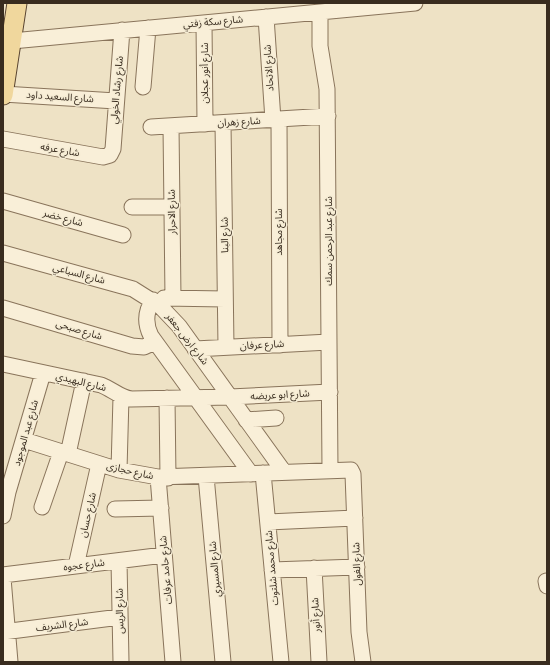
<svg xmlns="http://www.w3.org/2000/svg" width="550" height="665" viewBox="0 0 550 665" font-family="Bitter,'Noto Sans Arabic',serif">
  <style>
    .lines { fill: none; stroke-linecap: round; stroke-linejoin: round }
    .minor-casing { stroke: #89745b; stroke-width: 17 }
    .major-casing { stroke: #57422f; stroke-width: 21 }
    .minor { stroke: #f9efd8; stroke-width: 15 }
    .major { stroke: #f0d79d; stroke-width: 19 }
    .labels { text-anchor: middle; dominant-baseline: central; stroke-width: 3; stroke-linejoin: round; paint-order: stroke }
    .street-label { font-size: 10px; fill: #392c1f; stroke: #f5ecd4 }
  </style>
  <rect width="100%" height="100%" fill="#eee2c5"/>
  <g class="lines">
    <g class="minor-casing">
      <path id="minor" d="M 320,12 L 320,46 L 327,89 L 330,470
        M 266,17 L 273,120
        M 204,23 L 205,124
        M 12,41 L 415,3
        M 143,87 L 148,28
        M 3,94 L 116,101
        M 279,119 L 280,345
        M 223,123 L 226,347
        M 171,126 L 173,298
        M 151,127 L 328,116
        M 3,139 L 103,157 L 110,155 L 113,149 L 122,30
        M 3,201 L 123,235
        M 132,207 L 171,207
        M 3,253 L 133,289 L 160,306 L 179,326 L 284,472
        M 164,298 L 225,299
        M 153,300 C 145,312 145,324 151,336 L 251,474
        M 3,308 L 132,346 L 144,347 L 155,342
        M 195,349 L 329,342
        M 3,364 L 101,385 C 112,389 119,397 131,399 L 230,397 L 330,392
        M 167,398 L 168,478
        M 246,420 L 276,418
        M 24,440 L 119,470 L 158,477 L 351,470 L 353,474 L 359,632 L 363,662
        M 68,454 L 84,381
        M 119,470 L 121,397
        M 263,473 L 281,662
        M 206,476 L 223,662
        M 158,477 L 173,662
        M 42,507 L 61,452
        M 115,509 L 161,508
        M 3,516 L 8,492 L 43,373
        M 268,522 L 355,518
        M 119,561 L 121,662
        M 76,566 L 99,464
        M 314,568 L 319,662
        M 272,570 L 357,567
        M 3,575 L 164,555
        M 3,578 L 10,662
        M 546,581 L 547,586
        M 3,632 L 120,617"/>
    </g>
    <g class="major-casing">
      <path id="major" d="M 3,95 L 17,3"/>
    </g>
    <use href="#minor" class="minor"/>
    <use href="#major" class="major"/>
  </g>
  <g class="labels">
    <g class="street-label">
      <text transform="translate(213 22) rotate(-5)">شارع سكة زفتي</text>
      <text transform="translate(269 68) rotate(-94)">شارع الاتحاد</text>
      <text transform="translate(205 73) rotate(-90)">شارع أنور عجلان</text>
      <text transform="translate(117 90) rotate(-85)">شارع رشاد الخولي</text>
      <text transform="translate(60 97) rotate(4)">شارع السعيد داود</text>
      <text transform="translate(239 122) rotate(-3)">شارع زهران</text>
      <text transform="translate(60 150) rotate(10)">شارع عرفه</text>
      <text transform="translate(172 212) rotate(-91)">شارع الاحرار</text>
      <text transform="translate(63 218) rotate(15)">شارع خضر</text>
      <text transform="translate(279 232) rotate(-90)">شارع مجاهد</text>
      <text transform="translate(225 235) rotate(-91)">شارع البنا</text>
      <text transform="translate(329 241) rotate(-90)">شارع عبد الرحمن سمك</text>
      <text transform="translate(79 274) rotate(15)">شارع السباعي</text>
      <text transform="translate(79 330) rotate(17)">شارع صبحى</text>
      <text transform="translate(187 339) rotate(52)">شارع ارض جعفر</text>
      <text transform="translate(262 345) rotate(-3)">شارع عرفان</text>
      <text transform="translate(81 382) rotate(14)">شارع البهيدي</text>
      <text transform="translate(280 395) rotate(-3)">شارع ابو عريضه</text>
      <text transform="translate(26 433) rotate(-74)">شارع عبد الموجود</text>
      <text transform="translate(130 471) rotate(13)">شارع حجازى</text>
      <text transform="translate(88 515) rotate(-77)">شارع حسان</text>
      <text transform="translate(357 564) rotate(-92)">شارع الغول</text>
      <text transform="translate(84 565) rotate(-7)">شارع عجوه</text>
      <text transform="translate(272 568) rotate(-95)">شارع محمد شلتوت</text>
      <text transform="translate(215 569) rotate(-95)">شارع المسيري</text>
      <text transform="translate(166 570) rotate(-95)">شارع حامد عرفات</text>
      <text transform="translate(120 611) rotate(-91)">شارع الريس</text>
      <text transform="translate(316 615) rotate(-93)">شارع أنور</text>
      <text transform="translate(62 625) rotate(-7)">شارع الشريف</text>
    </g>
  </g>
  <rect width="550" height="665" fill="none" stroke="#392c1f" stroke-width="8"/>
</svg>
